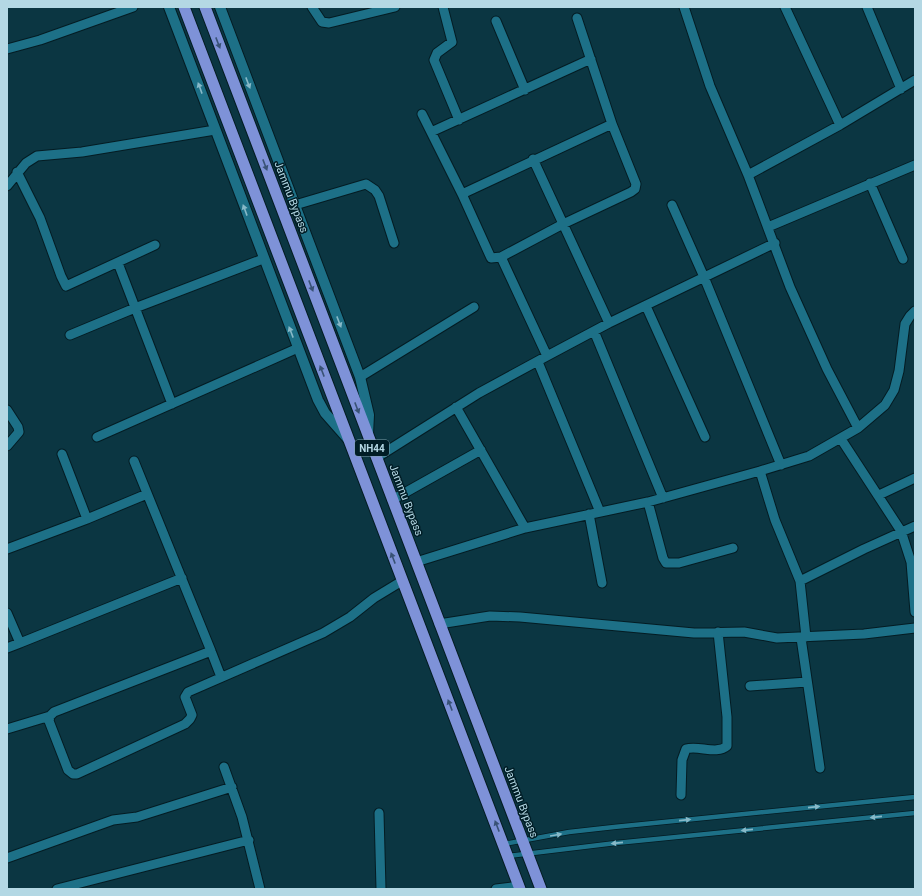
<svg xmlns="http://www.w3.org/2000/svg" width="922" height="896" viewBox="0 0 922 896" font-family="Roboto,sans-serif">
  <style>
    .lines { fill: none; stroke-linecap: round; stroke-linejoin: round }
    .service-casing { stroke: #041c23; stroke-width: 6 }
    .minor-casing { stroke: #041c23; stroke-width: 11 }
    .tertiary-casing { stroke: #041c23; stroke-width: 12 }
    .trunk-casing { stroke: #041c23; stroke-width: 13 }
    .service { stroke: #1d7087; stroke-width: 4.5 }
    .minor { stroke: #1d7087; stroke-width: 9 }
    .tertiary { stroke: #1d7087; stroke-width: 10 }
    .trunk { stroke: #7e92d8; stroke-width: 11 }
    .oneway { fill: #395276 }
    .oneway2 { fill: #87b9c8 }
    .labels { text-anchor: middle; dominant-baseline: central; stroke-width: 3; stroke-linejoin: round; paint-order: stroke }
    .shield { fill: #001d26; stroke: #7ea0ab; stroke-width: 1 }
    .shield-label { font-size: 10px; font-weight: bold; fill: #b4d8e4 }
    .street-label { font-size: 11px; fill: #b4d8e4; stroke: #001d26 }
  </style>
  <rect width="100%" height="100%" fill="#0b3642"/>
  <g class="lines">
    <g class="service-casing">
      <path id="service" d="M 504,844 L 569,832 L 614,827 L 915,797
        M 508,856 L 616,843 L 915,813"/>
    </g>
    <g class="minor-casing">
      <path id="minor" d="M 312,7 L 322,22 L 329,23 L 395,7
        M 443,7 L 452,42 L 437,53 L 434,60 L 459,120
        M 684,7 L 710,86 L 748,175 L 790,287 L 827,369 L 858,428
        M 785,7 L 840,125
        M 867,7 L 901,89
        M 496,21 L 525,90
        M 7,49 L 40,40 L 133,7
        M 422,114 L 462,194 L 491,258 L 501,257 L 563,224 L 631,192 L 635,189 L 636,184 L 612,124 L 577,18
        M 431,132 L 591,59
        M 533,159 L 609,323
        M 17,172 L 40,218 L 61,276 L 66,286 L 155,245
        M 748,175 L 840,125 L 915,80
        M 870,183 L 903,259
        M 7,186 L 26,163 L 37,156 L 82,152 L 215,130
        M 462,194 L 612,124
        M 295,205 L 366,184 L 375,190 L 379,196 L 394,243
        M 672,205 L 704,277 L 781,465
        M 768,227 L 915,165
        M 501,257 L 547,356
        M 118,263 L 172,404
        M 646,306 L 705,437
        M 594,331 L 663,498
        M 70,335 L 135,308 L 263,259
        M 538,362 L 600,512
        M 360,377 L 474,307
        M 456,407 L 525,528
        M 7,410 L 18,427 L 19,432 L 7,446
        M 97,437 L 298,348
        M 841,439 L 901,531 L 911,562 L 915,612
        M 62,454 L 87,519
        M 376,458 L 479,393 L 547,356 L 609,323 L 775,243
        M 134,461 L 211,651
        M 760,471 L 775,520 L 800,581 L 806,637
        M 879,495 L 915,478
        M 392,500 L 481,450
        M 648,502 L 663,558 L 666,563 L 679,563 L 733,548
        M 589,514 L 602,583
        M 7,549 L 87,519 L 147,494
        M 416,562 L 525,528 L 648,502 L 760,471 L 809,456 L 858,428 L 885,405 L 894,390 L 899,371 L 905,324 L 910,316 L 915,311
        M 800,581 L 864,549 L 915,526
        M 7,613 L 20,643 L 182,578
        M 439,624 L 490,616 L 520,617 L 694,633 L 744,632 L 777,638 L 864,634 L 915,628
        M 801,638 L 820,768
        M 7,648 L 20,643
        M 221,677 L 211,651 L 54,712 L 50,716 L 49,721 L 68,770 L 73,774 L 77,774 L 185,724 L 190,719 L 192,715 L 185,697 L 188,692 L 323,633 L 350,617 L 374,598 L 402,581
        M 750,686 L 807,682
        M 7,729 L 50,716
        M 224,767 L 242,817 L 260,889
        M 681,795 L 682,760 L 686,749 C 698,745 717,755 727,746 L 727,717 L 718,632
        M 379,813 L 381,889
        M 7,858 L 113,820 L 137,817 L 232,787
        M 57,889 L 249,840
        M 496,889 L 519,886"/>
    </g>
    <g class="tertiary-casing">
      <path id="tertiary" d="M 169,7 L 318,400 L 325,413 L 347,438
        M 220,7 L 360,377 L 369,415 L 368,434"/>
    </g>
    <g class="trunk-casing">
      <path id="trunk" d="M 184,7 L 520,889
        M 205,7 L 541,889"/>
    </g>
    <use href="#service" class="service"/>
    <use href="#minor" class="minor"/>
    <use href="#tertiary" class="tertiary"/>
    <use href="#trunk" class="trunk"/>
  </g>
  <defs><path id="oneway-solid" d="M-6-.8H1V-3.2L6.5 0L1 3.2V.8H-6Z"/></defs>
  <g class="oneway">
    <use href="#oneway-solid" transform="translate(218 43) rotate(69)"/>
    <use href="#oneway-solid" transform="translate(265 165) rotate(69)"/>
    <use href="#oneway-solid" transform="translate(311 286) rotate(69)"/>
    <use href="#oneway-solid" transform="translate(322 371) rotate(-111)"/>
    <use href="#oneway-solid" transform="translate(357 408) rotate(69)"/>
    <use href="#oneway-solid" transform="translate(393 558) rotate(-111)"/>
    <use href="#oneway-solid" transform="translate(450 705) rotate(-111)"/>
    <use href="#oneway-solid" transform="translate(497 826) rotate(-111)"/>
  </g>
  <g class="oneway2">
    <use href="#oneway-solid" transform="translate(248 83) rotate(69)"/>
    <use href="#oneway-solid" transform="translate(200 88) rotate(-110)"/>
    <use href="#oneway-solid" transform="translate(245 210) rotate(-110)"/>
    <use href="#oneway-solid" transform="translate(339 322) rotate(69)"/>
    <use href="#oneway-solid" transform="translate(291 332) rotate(-111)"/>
    <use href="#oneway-solid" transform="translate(814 807) rotate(-6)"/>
    <use href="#oneway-solid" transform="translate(876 817) rotate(174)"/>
    <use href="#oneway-solid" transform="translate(685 820) rotate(-6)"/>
    <use href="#oneway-solid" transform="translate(747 830) rotate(174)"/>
    <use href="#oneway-solid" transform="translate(556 835) rotate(-10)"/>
    <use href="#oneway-solid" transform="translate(617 843) rotate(174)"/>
  </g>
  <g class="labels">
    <rect class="shield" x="355" y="440" width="34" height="16" rx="3"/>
    <g class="shield-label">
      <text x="372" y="448">NH44</text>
    </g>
    <g class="street-label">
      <text transform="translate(291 197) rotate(69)">Jammu Bypass</text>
      <text transform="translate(406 500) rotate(69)">Jammu Bypass</text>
      <text transform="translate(521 802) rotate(69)">Jammu Bypass</text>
    </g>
  </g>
  <rect width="922" height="896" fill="none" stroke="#b4d8e4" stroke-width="16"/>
</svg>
